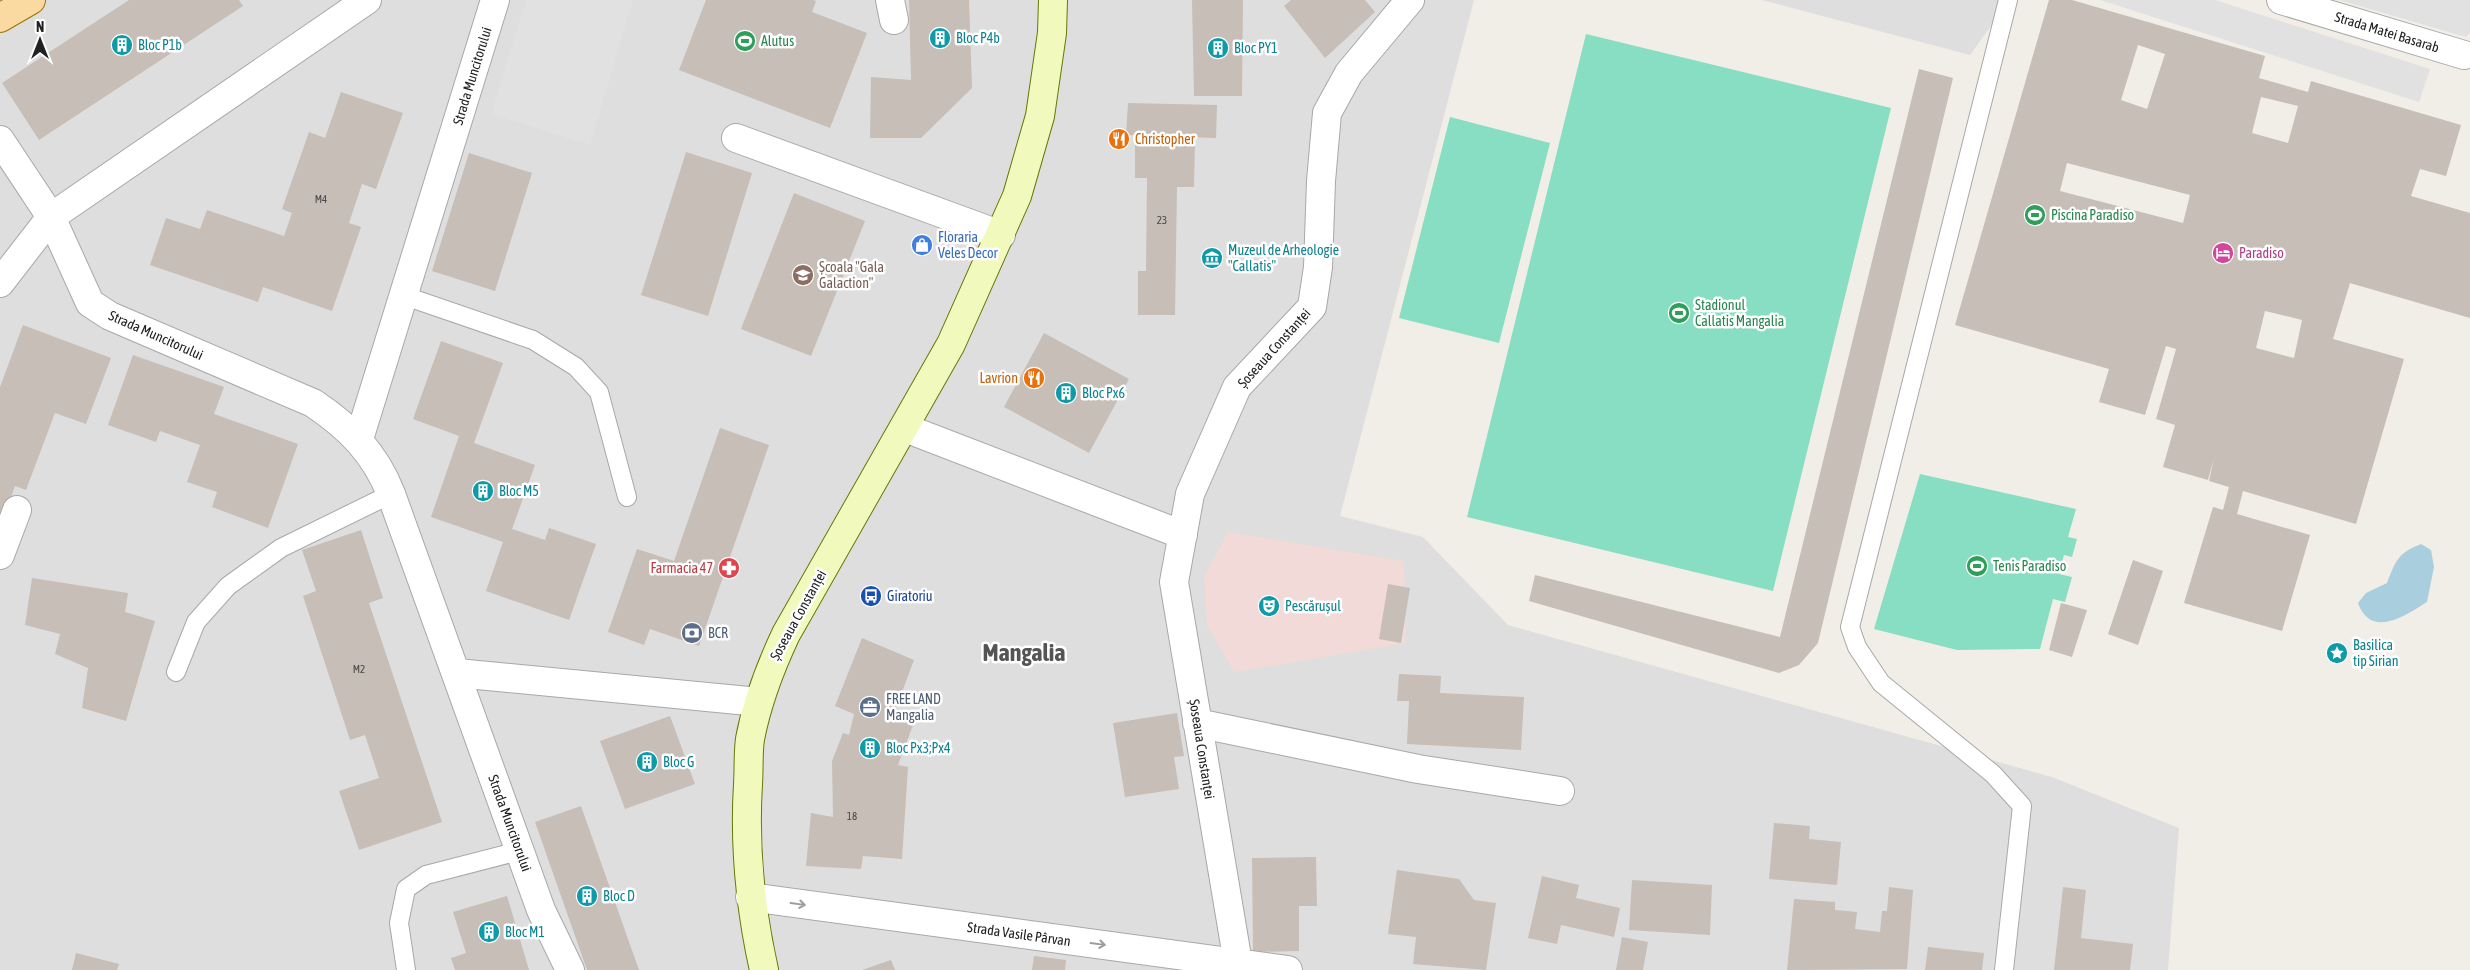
<svg xmlns="http://www.w3.org/2000/svg" width="2470" height="970" viewBox="0 0 2470 970" font-family="'Asap Condensed',sans-serif">
  <style>
    .residential { fill: #dfdede }
    .commercial { fill: #f1dad7 }
    .pitch { fill: #87dec2 }
    .parking { fill: #e1e1e1 }
    .water { fill: #a9cede }
    .building { fill: #c6beb7; fill-rule: evenodd }
    .lines { fill: none; stroke-linecap: round; stroke-linejoin: round }
    .service-casing { stroke: #a8a8a8; stroke-width: 20 }
    .minor-casing { stroke: #a8a8a8; stroke-width: 30 }
    .secondary-casing { stroke: #657906; stroke-width: 30 }
    .primary-casing { stroke: #9b7202; stroke-width: 30 }
    .service { stroke: #fff; stroke-width: 18 }
    .minor { stroke: #fff; stroke-width: 28 }
    .secondary { stroke: #f2f9bd; stroke-width: 28 }
    .primary { stroke: #fbdaa2; stroke-width: 28 }
    .oneway { stroke: #9b9b9b }
    .labels { text-anchor: middle; dominant-baseline: central; stroke-width: 5; stroke-linejoin: round; paint-order: stroke }
    .number-label { font-size: 11px; fill: #4a4846 }
    .street-label { font-size: 14px; fill: #212121; stroke: #fff }
    .culture-label { font-size: 14px; fill: #0d838f; stroke: #fff; text-anchor: start }
    .leisure-label { font-size: 14px; fill: #27864d; stroke: #fff; text-anchor: start }
    .food-label { font-size: 14px; fill: #c56008; stroke: #fff; text-anchor: start }
    .shop-label { font-size: 14px; fill: #366cbe; stroke: #fff; text-anchor: start }
    .hotel-label { font-size: 14px; fill: #b23c85; stroke: #fff; text-anchor: start }
    .education-label { font-size: 14px; fill: #785e54; stroke: #fff; text-anchor: start }
    .health-label { font-size: 14px; fill: #be3a42; stroke: #fff; text-anchor: end }
    .transit-label { font-size: 14px; fill: #164399; stroke: #fff; text-anchor: start }
    .service-label { font-size: 14px; fill: #4e5e75; stroke: #fff; text-anchor: start }
    .town-label { font-size: 24px; font-weight: bold; fill: #545454; stroke: #fff }
  </style>
  <rect width="100%" height="100%" fill="#f1eee7"/>
  <path class="residential" d="M 0,0 L 1474,0 L 1340,516 L 1423,537 L 1508,625 L 2052,777 L 2179,828 L 2168,970 L 0,970 Z
    M 1762,0 L 2010,0 L 1970,55 Z"/>
  <path class="commercial" d="M 1228,532 L 1404,561 L 1406,643 L 1234,672 L 1207,625 L 1204,577 Z"/>
  <path class="pitch" d="M 1586,34 L 1891,108 L 1773,591 L 1467,517 Z
    M 1450,117 L 1550,143 L 1499,343 L 1399,318 Z
    M 1920,474 L 2076,509 L 2068,537 L 2077,539 L 2072,557 L 2064,555 L 2059,574 L 2072,577 L 2065,602 L 2053,599 L 2040,649 L 1957,650 L 1874,629 Z"/>
  <path class="parking" d="M 526,0 L 633,0 L 590,145 L 491,114 Z
    M 2100,0 L 2215,0 L 2430,69 L 2419,102 Z
    M 2339,0 L 2470,0 L 2470,32 L 2466,37 Z"/>
  <path class="water" d="M 2421,544 L 2431,550 L 2434,567 L 2427,602 C 2405,616 2371,639 2358,603 L 2366,593 L 2387,583 C 2396,560 2398,553 2421,544 Z"/>
  <path class="building" d="M 129,0 L 239,0 L 243,6 L 39,140 L 2,83 Z
    M 706,0 L 813,0 L 816,1 L 812,12 L 867,33 L 830,128 L 679,70 Z
    M 909,0 L 969,0 L 972,88 L 921,138 L 870,138 L 871,77 L 911,80 Z
    M 1192,0 L 1243,0 L 1242,96 L 1194,96 Z
    M 1291,0 L 1365,0 L 1375,12 L 1325,58 L 1284,6 Z
    M 2049,0 L 2072,0 L 2265,56 L 2259,78 L 2308,92 L 2311,81 L 2461,125 L 2446,176 L 2420,169 L 2411,196 L 2470,213 L 2470,318 L 2350,283 L 2333,339 L 2404,359 L 2356,524 L 2243,491 L 2237,514 L 2310,535 L 2282,631 L 2184,603 L 2213,507 L 2223,510 L 2229,487 L 2209,481 L 2214,458 L 2208,480 L 2163,467 L 2175,425 L 2156,419 L 2176,349 L 2166,346 L 2145,415 L 2099,402 L 2109,369 L 1955,325 ZM 2138,45 L 2165,54 L 2147,109 L 2121,100 ZM 2261,97 L 2298,106 L 2288,143 L 2252,133 ZM 2067,163 L 2190,195 L 2183,223 L 2060,191 ZM 2265,311 L 2302,320 L 2294,358 L 2256,348 Z
    M 1919,69 L 1953,78 L 1818,643 L 1799,665 L 1779,673 L 1529,601 L 1535,575 L 1780,637 Z
    M 341,92 L 403,113 L 376,189 L 362,184 L 349,223 L 361,227 L 332,311 L 263,287 L 258,302 L 150,265 L 166,218 L 200,229 L 207,210 L 284,236 L 292,213 L 282,209 L 309,132 L 325,138 Z
    M 1128,103 L 1217,105 L 1216,138 L 1126,135 Z
    M 1135,143 L 1195,143 L 1194,187 L 1177,187 L 1175,315 L 1138,315 L 1138,271 L 1146,271 L 1147,178 L 1135,178 Z
    M 686,152 L 752,173 L 708,316 L 641,295 Z
    M 469,153 L 532,173 L 495,291 L 432,271 Z
    M 794,193 L 865,221 L 811,356 L 741,329 Z
    M 23,325 L 111,358 L 86,424 L 55,413 L 26,490 L 15,486 L 0,528 L 0,387 Z
    M 1044,333 L 1129,379 L 1089,453 L 1004,407 Z
    M 441,341 L 503,363 L 474,443 L 535,465 L 512,529 L 545,540 L 549,528 L 596,544 L 569,620 L 486,591 L 503,542 L 431,517 L 459,436 L 413,419 Z
    M 133,355 L 224,387 L 214,414 L 298,444 L 268,528 L 212,507 L 217,492 L 187,482 L 200,445 L 160,431 L 156,442 L 108,425 Z
    M 720,428 L 769,445 L 699,646 L 650,629 L 644,645 L 608,632 L 637,549 L 674,561 Z
    M 361,530 L 383,598 L 369,603 L 442,822 L 359,850 L 339,791 L 379,778 L 365,735 L 350,740 L 303,596 L 316,591 L 302,550 Z
    M 2133,560 L 2163,571 L 2138,645 L 2108,634 Z
    M 32,578 L 128,593 L 125,612 L 155,621 L 126,721 L 82,708 L 88,668 L 55,654 L 60,634 L 25,625 Z
    M 1388,584 L 1410,588 L 1401,643 L 1379,639 Z
    M 2061,603 L 2087,610 L 2072,657 L 2049,650 Z
    M 862,638 L 914,660 L 896,708 L 916,717 L 898,765 L 908,767 L 902,859 L 863,856 L 861,869 L 806,866 L 811,813 L 833,817 L 832,761 L 843,733 L 849,735 L 854,714 L 835,706 Z
    M 1399,674 L 1441,676 L 1440,693 L 1524,697 L 1521,750 L 1407,744 L 1409,701 L 1397,701 Z
    M 1177,713 L 1184,756 L 1174,757 L 1179,789 L 1125,797 L 1113,723 Z
    M 670,716 L 695,784 L 625,809 L 600,741 Z
    M 581,806 L 639,970 L 587,970 L 535,822 Z
    M 1774,823 L 1810,826 L 1809,839 L 1841,842 L 1837,885 L 1769,879 Z
    M 1316,857 L 1317,906 L 1299,906 L 1299,951 L 1253,952 L 1252,858 Z
    M 1397,870 L 1459,879 L 1474,900 L 1496,903 L 1486,970 L 1413,964 L 1416,937 L 1388,934 Z
    M 1542,876 L 1579,885 L 1576,898 L 1620,908 L 1614,937 L 1561,925 L 1557,944 L 1528,938 Z
    M 1632,880 L 1712,885 L 1710,935 L 1629,930 Z
    M 1889,887 L 1913,890 L 1907,969 L 1787,970 L 1794,899 L 1835,902 L 1835,910 L 1857,912 L 1855,929 L 1880,932 L 1882,911 L 1887,911 Z
    M 2063,887 L 2086,890 L 2081,938 L 2133,944 L 2130,970 L 2054,970 Z
    M 507,896 L 529,970 L 455,970 L 451,958 L 466,953 L 453,912 Z
    M 1622,937 L 1648,942 L 1643,970 L 1616,970 Z
    M 1928,947 L 1984,953 L 1982,970 L 1925,970 Z
    M 76,953 L 119,964 L 117,970 L 72,970 Z
    M 1034,956 L 1066,960 L 1065,970 L 1032,970 Z
    M 891,960 L 895,970 L 862,970 Z"/>
  <g class="lines">
    <g class="service-casing">
      <path id="service" d="M 405,296 L 533,340 L 576,367 L 599,392 L 627,497
        M 176,672 L 196,622 L 228,586 L 281,548 L 391,494
        M 406,970 L 399,923 L 406,889 L 426,875 L 519,851
        M 2004,970 L 2022,806 L 1993,774 L 1881,683 L 1857,647 L 1850,627 L 2008,0"/>
    </g>
    <g class="minor-casing">
      <path id="minor" d="M 890,0 L 894,20
        M 2281,0 L 2464,55
        M 736,138 L 1001,235
        M 0,140 L 51,217 L 90,303 L 110,316 L 313,403 C 349,427 375,453 391,494 L 541,910 L 570,970
        M 0,283 L 51,217 L 367,0
        M 905,428 L 1183,535
        M 359,439 L 495,0
        M 0,555 L 17,510
        M 457,673 L 759,702
        M 1197,723 L 1418,769 L 1560,791
        M 750,897 L 1288,970
        M 1238,963 L 1174,582 L 1190,494 L 1237,387 L 1312,307 L 1318,267 L 1321,181 L 1327,113 L 1349,73 L 1410,0"/>
    </g>
    <g class="secondary-casing">
      <path id="secondary" d="M 764,970 C 750,907 744,849 748,784 C 749,769 748,753 750,739 C 757,702 770,668 786,634 L 951,344 L 1017,196 L 1040,116 L 1052,33 L 1053,0"/>
    </g>
    <g class="primary-casing">
      <path id="primary" d="M 0,18 L 31,0"/>
    </g>
    <use href="#service" class="service"/>
    <use href="#minor" class="minor"/>
    <use href="#secondary" class="secondary"/>
    <use href="#primary" class="primary"/>
  </g>
  <defs><path id="oneway-shaft" d="M-6 0H5M1.5-3L5.5 0L1.5 3" fill="none" stroke-width="1.6" stroke-linecap="round" stroke-linejoin="round" transform="scale(1.25)"/></defs>
  <g class="oneway">
    <use href="#oneway-shaft" transform="translate(798 904) rotate(8)"/>
    <use href="#oneway-shaft" transform="translate(1098 944) rotate(8)"/>
  </g>
  <defs>
    <g id="building-disc" transform="scale(1.125)"><circle r="9.5" fill="#0f9aa8" stroke="#fff"/><path d="M-4-6H4V6H1V3H-1V6H-4ZM-2.5-4.3h1.7v1.8h-1.7ZM.8-4.3h1.7v1.8H.8ZM-2.5-1h1.7V.8h-1.7ZM.8-1h1.7V.8H.8Z" fill="#fff"/></g>
    <g id="stadium-disc" transform="scale(1.125)"><circle r="9.5" fill="#2e9e5b" stroke="#fff"/><path d="M0-5a6.5 5 0 1 0 0 10a6.5 5 0 1 0 0-10ZM-3.5-1.8h7v3.6h-7Z" fill="#fff"/></g>
    <g id="restaurant-disc" transform="scale(1.125)"><circle r="9.5" fill="#e8710a" stroke="#fff"/><path d="M-5-6h1v4h1v-4h1v4h1v-4h1v5L-1.5 .5V6h-2V.5L-5-1ZM5-6V6H3V1.5H1.5Q1.5-4 5-6Z" fill="#fff"/></g>
    <g id="shop-disc" transform="scale(1.125)"><circle r="9.5" fill="#3f7fe0" stroke="#fff"/><path d="M-5-2.5h2.3a2.7 3.5 0 0 1 5.4 0H5L5.5 6h-11ZM-1.5-2.5h3a1.5 2.3 0 0 0-3 0Z" fill="#fff"/></g>
    <g id="hotel-disc" transform="scale(1.125)"><circle r="9.5" fill="#d1479c" stroke="#fff"/><path d="M-6-4.5h1.5V1H6V5H4.5V3h-9V5H-6ZM-4 0a1.8 1.8 0 1 1 3.6 0ZM.5 0V-2.5h3Q6-2.5 6 0Z" fill="#fff"/></g>
    <g id="museum-disc" transform="scale(1.125)"><circle r="9.5" fill="#0f9aa8" stroke="#fff"/><path d="M0-6L6-3V-2H-6V-3ZM-5-1h2V3h-2ZM-1-1h2V3h-2ZM3-1h2V3H3ZM-6 4H6V6H-6Z" fill="#fff"/></g>
    <g id="school-disc" transform="scale(1.125)"><circle r="9.5" fill="#8d6e63" stroke="#fff"/><path d="M0-5L7-2L0 1L-7-2ZM-4 1L0 2.5L4 1V4Q0 6-4 4Z" fill="#fff"/></g>
    <g id="pharmacy-disc" transform="scale(1.125)"><circle r="9.5" fill="#e0444e" stroke="#fff"/><path d="M-2-6h4v4h4v4h-4v4h-4v-4h-4v-4h4Z" fill="#fff"/></g>
    <g id="bus-disc" transform="scale(1.125)"><circle r="9.5" fill="#1a4fb4" stroke="#fff"/><path d="M-5-6H5V4H4V6H2V4H-2V6H-4V4H-5ZM-3.5-4V0h7V-4ZM-3.5 1.2v1.5H-2V1.2ZM2 1.2v1.5H3.5V1.2Z" fill="#fff"/></g>
    <g id="theatre-disc" transform="scale(1.125)"><circle r="9.5" fill="#0f9aa8" stroke="#fff"/><path d="M-5-5.5Q0-4 5-5.5V0Q5 5 0 6Q-5 5-5 0ZM-3.3-2.5H-1v1.5H-3.3ZM1-2.5H3.3v1.5H1ZM-2.8 1Q0 5.5 2.8 1Z" fill="#fff"/></g>
    <g id="bank-disc" transform="scale(1.125)"><circle r="9.5" fill="#5c6f8a" stroke="#fff"/><path d="M-6-4H6V4H-6ZM0-2.3a2.3 2.3 0 1 0 0 4.6a2.3 2.3 0 1 0 0-4.6Z" fill="#fff"/></g>
    <g id="sight-disc" transform="scale(1.125)"><circle r="9.5" fill="#0f9aa8" stroke="#fff"/><path d="M0-6L1.8-2.2L6-1.7L2.9 1.2L3.7 5.4L0 3.3L-3.7 5.4L-2.9 1.2L-6-1.7L-1.8-2.2Z" fill="#fff"/></g>
    <g id="office-disc" transform="scale(1.125)"><circle r="9.5" fill="#5c6f8a" stroke="#fff"/><path d="M-6-3h4V-5.5h4V-3h4V5H-6ZM-1-4.5V-3h2v-1.5ZM-6 0V1H6V0Z" fill="#fff"/></g>
  </defs>
  <g fill-rule="evenodd">
    <use href="#building-disc" x="940" y="38"/>
    <use href="#stadium-disc" x="745" y="41"/>
    <use href="#building-disc" x="122" y="45"/>
    <use href="#building-disc" x="1218" y="48"/>
    <use href="#restaurant-disc" x="1119" y="139"/>
    <use href="#stadium-disc" x="2035" y="215"/>
    <use href="#shop-disc" x="922" y="245"/>
    <use href="#hotel-disc" x="2223" y="253"/>
    <use href="#museum-disc" x="1212" y="258"/>
    <use href="#school-disc" x="803" y="275"/>
    <use href="#stadium-disc" x="1679" y="313"/>
    <use href="#restaurant-disc" x="1034" y="378"/>
    <use href="#building-disc" x="1066" y="393"/>
    <use href="#building-disc" x="483" y="491"/>
    <use href="#stadium-disc" x="1977" y="566"/>
    <use href="#pharmacy-disc" x="729" y="568"/>
    <use href="#bus-disc" x="871" y="596"/>
    <use href="#theatre-disc" x="1269" y="606"/>
    <use href="#bank-disc" x="692" y="633"/>
    <use href="#sight-disc" x="2337" y="653"/>
    <use href="#office-disc" x="870" y="707"/>
    <use href="#building-disc" x="870" y="748"/>
    <use href="#building-disc" x="647" y="762"/>
    <use href="#building-disc" x="587" y="896"/>
    <use href="#building-disc" x="489" y="932"/>
  </g>
  <g class="labels">
    <g class="number-label">
      <text x="321" y="199">M4</text>
      <text x="1162" y="220">23</text>
      <text x="359" y="669">M2</text>
      <text x="852" y="816">18</text>
    </g>
    <g class="street-label">
      <text transform="translate(2387 32) rotate(17)">Strada Matei Basarab</text>
      <text transform="translate(472 76) rotate(-73)">Strada Muncitorului</text>
      <text transform="translate(156 335) rotate(24)">Strada Muncitorului</text>
      <text transform="translate(1274 348) rotate(-48)">Șoseaua Constanței</text>
      <text transform="translate(798 615) rotate(-61)">Șoseaua Constanței</text>
      <text transform="translate(1202 749) rotate(81)">Șoseaua Constanței</text>
      <text transform="translate(510 823) rotate(70)">Strada Muncitorului</text>
      <text transform="translate(1019 934) rotate(8)">Strada Vasile Pârvan</text>
    </g>
    <g class="culture-label">
      <text x="956" y="38">Bloc P4b</text>
      <text x="138" y="45">Bloc P1b</text>
      <text x="1234" y="48">Bloc PY1</text>
      <text x="1228" y="250">Muzeul de Arheologie<tspan x="1228" dy="16">"Callatis"</tspan></text>
      <text x="1082" y="393">Bloc Px6</text>
      <text x="499" y="491">Bloc M5</text>
      <text x="1285" y="606">Pescărușul</text>
      <text x="2353" y="645">Basilica<tspan x="2353" dy="16">tip Sirian</tspan></text>
      <text x="886" y="748">Bloc Px3;Px4</text>
      <text x="663" y="762">Bloc G</text>
      <text x="603" y="896">Bloc D</text>
      <text x="505" y="932">Bloc M1</text>
    </g>
    <g class="leisure-label">
      <text x="761" y="41">Alutus</text>
      <text x="2051" y="215">Piscina Paradiso</text>
      <text x="1695" y="305">Stadionul<tspan x="1695" dy="16">Callatis Mangalia</tspan></text>
      <text x="1993" y="566">Tenis Paradiso</text>
    </g>
    <g class="food-label">
      <text x="1135" y="139">Christopher</text>
      <text x="1018" y="378" text-anchor="end">Lavrion</text>
    </g>
    <g class="shop-label">
      <text x="938" y="237">Floraria<tspan x="938" dy="16">Veles Decor</tspan></text>
    </g>
    <g class="hotel-label">
      <text x="2239" y="253">Paradiso</text>
    </g>
    <g class="education-label">
      <text x="819" y="267">Școala "Gala<tspan x="819" dy="16">Galaction"</tspan></text>
    </g>
    <g class="health-label">
      <text x="713" y="568">Farmacia 47</text>
    </g>
    <g class="transit-label">
      <text x="887" y="596">Giratoriu</text>
    </g>
    <g class="service-label">
      <text x="708" y="633">BCR</text>
      <text x="886" y="699">FREE LAND<tspan x="886" dy="16">Mangalia</tspan></text>
    </g>
    <g class="town-label">
      <text x="1024" y="652">Mangalia</text>
    </g>
  </g>
  <g transform="translate(40 40)" stroke="#ffffff" stroke-width="4" paint-order="stroke">
  <path d="M0-4L9 19L0 12L-9 19Z" fill="#212121"/>
  <text y="-8" font-size="14" font-weight="bold" text-anchor="middle" fill="#212121">N</text>
  </g>
</svg>
